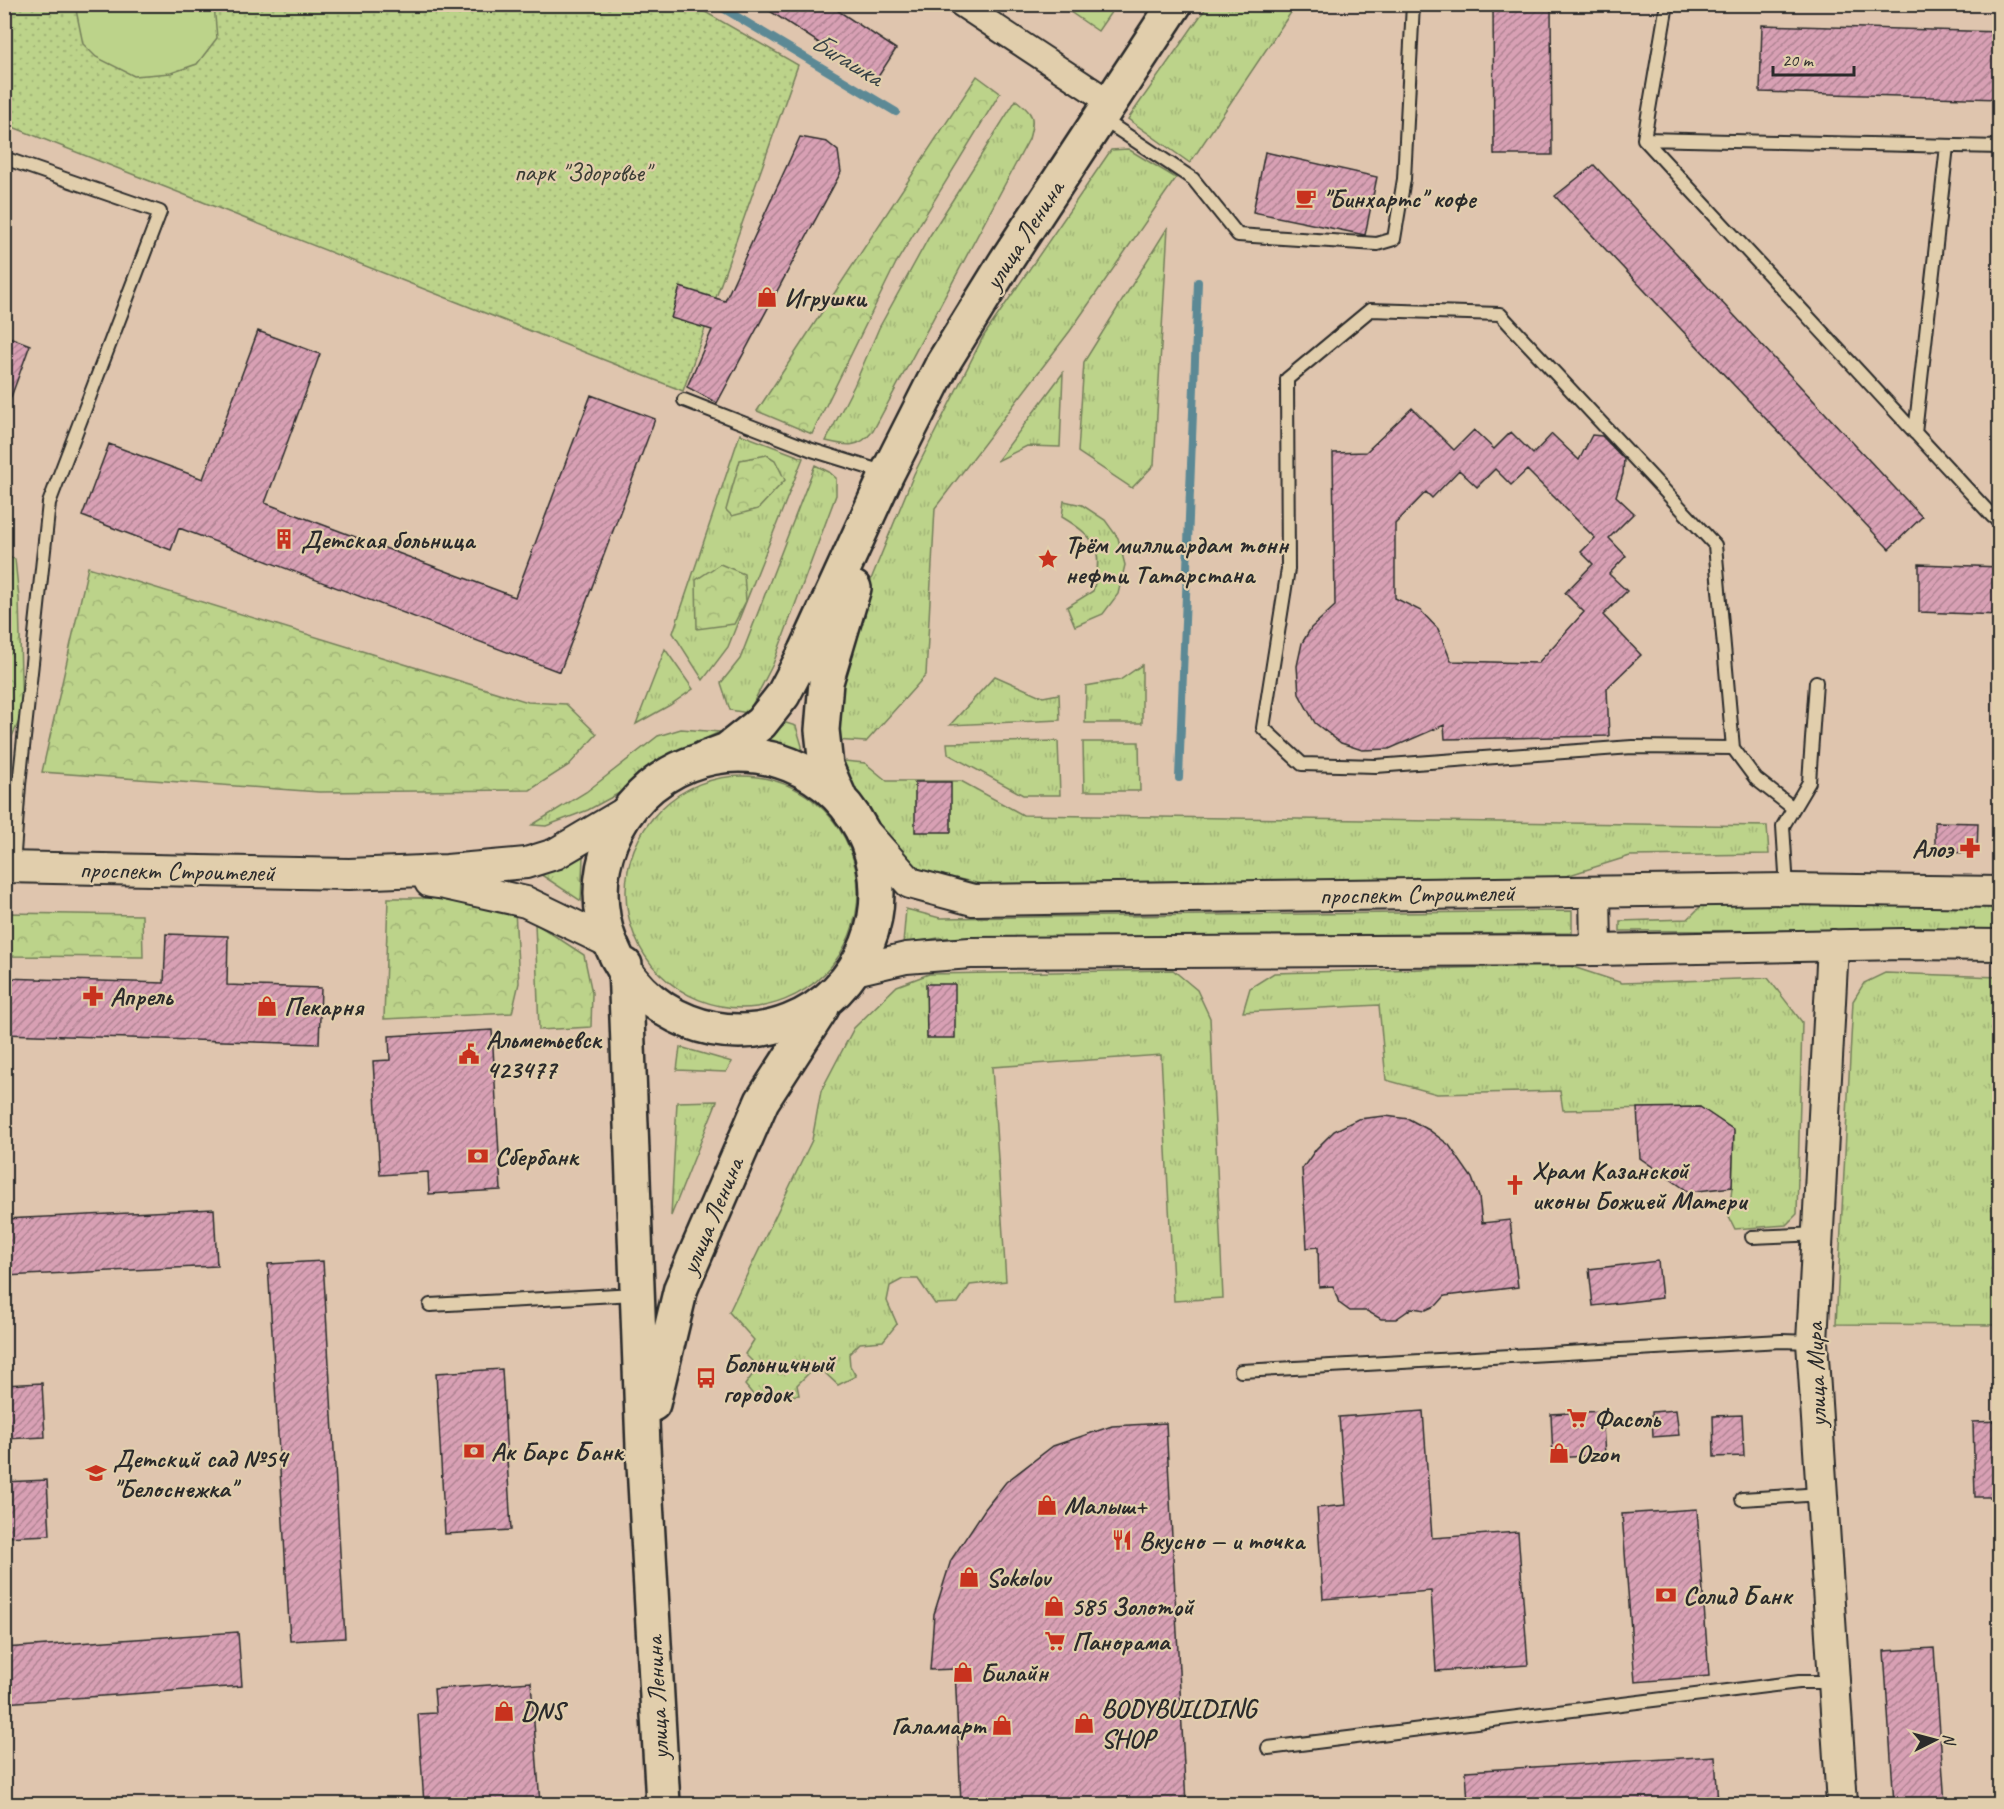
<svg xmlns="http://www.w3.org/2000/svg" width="2004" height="1809" viewBox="0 0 2004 1809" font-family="Caveat,sans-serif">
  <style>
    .grass { fill: url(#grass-tufts); stroke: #747f5a; stroke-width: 1.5 }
    .forest { fill: url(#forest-crowns); stroke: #747f5a; stroke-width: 1.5 }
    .park { fill: url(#park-dots); stroke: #747f5a; stroke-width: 1.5 }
    .garden { fill: #bcd38a; stroke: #747f5a; stroke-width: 1.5 }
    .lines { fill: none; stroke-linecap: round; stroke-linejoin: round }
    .stream { stroke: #5c8995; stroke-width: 8 }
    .building { fill: url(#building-hatch); stroke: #2b2b2b; stroke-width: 1.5; fill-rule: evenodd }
    .service-casing { stroke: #2b2b2b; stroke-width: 16 }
    .minor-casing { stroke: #2b2b2b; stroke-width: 28 }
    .tertiary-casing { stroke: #2b2b2b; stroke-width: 34 }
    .secondary-casing { stroke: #2b2b2b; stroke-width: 38 }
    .service { stroke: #e1ceac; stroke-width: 12 }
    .minor { stroke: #e1ceac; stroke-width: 24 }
    .tertiary { stroke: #e1ceac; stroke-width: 30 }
    .secondary { stroke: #e1ceac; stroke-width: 33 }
    .labels { text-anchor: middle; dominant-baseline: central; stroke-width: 4.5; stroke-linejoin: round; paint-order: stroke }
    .park-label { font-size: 26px; fill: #3a3c34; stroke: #e1ceac }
    .poi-label { font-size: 26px; font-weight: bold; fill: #2b2b2b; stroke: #e1ceac; text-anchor: start }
    .street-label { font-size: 26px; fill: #2b2b2b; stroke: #e1ceac }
    .water-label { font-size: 27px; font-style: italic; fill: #374246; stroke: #e1ceac }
  </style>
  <defs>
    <pattern id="grass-tufts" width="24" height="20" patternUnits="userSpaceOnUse" patternTransform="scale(1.5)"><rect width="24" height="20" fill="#bcd38a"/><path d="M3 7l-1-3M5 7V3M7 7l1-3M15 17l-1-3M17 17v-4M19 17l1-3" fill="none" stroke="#a2b577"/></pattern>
    <pattern id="forest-crowns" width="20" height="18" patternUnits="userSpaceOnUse" patternTransform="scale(1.5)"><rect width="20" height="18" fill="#bcd38a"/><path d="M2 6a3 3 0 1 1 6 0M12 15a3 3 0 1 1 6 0" fill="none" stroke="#a2b577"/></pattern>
    <pattern id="park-dots" width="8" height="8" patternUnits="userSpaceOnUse" patternTransform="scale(1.5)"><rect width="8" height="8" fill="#bcd38a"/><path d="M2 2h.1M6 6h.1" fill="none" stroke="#a2b577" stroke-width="1.8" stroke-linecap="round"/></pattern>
    <pattern id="building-hatch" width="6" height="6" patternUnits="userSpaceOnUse" patternTransform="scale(1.5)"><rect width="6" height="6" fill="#d8a0b4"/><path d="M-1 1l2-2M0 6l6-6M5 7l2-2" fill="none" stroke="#af8393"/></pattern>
  </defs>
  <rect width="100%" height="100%" fill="#dfc5ae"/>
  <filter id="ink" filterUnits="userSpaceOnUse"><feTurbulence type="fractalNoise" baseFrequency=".0167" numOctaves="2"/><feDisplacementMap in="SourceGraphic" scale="12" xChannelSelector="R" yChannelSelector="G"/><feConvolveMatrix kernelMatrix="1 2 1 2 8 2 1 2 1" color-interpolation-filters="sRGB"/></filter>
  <g filter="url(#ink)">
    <path class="grass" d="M 1060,5 L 1116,5 L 1098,31 Z
      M 1208,5 L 1296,5 L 1190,163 L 1128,119 Z
      M 1016,100 C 1034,115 1035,116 1029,139 L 873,431 C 858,449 847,446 826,441 L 854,386 L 879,328 L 929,237 Z
      M 1128,149 L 1176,178 L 1070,331 L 935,508 L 926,675 L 866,742 L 834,740 L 833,696 L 863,599 L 914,474 L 983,337 L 1111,150 Z
      M 1168,227 L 1154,465 L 1132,488 L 1078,452 L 1084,362 Z
      M 1063,373 L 1060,447 L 1027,446 L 997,461 Z
      M 740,434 L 803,458 L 728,647 L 703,680 L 673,633 Z
      M 815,465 L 829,472 L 836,478 L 836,495 L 773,664 L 748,713 L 730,710 L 721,683 L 740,659 Z
      M 1064,501 L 1082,505 L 1105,520 L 1118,538 L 1125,565 L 1118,594 L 1103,614 L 1075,626 L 1067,607 L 1093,591 C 1104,550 1097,538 1062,517 Z
      M 665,649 L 693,689 L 670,705 L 636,724 Z
      M 1142,665 L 1142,723 L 1085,723 L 1086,686 L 1120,680 Z
      M 995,676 L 1043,697 L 1059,694 L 1060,720 L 950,725 Z
      M 786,723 L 796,726 L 802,746 L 801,755 L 785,749 L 768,748 L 765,742 L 767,738 Z
      M 681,729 L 720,732 L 667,756 L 625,790 L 588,810 L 546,826 L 532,825 L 586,792 L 658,736 Z
      M 1058,741 L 1060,795 L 1023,795 L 948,754 L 947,743 Z
      M 1083,742 L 1139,742 L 1140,791 L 1084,791 Z
      M 844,761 L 865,763 L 887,781 L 961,781 L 1023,815 L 1767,826 L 1769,854 L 1630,856 L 1560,878 L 981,884 L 920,870 L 891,843 L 853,790 Z
      M626 892a116 116 0 1 1 232 0a116 116 0 1 1-232 0Z
      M 583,857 L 581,901 L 537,872 L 537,864 Z
      M 1702,905 L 2000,905 L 1999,930 L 1620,931 L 1620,921 L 1688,919 Z
      M 906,909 L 940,918 L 1572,911 L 1572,933 L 938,938 L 903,944 Z
      M 1567,965 L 1622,983 L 1768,978 L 1802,1022 L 1797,1214 L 1786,1225 L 1735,1229 L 1729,1217 L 1732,1187 L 1734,1131 L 1700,1107 L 1563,1110 L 1560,1091 L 1437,1094 L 1386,1080 L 1379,1005 L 1243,1012 L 1250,988 L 1274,973 Z
      M 1173,970 L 1197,990 L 1210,1018 L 1223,1298 L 1174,1301 L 1161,1055 L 992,1067 L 1006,1281 L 970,1285 L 958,1303 L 935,1304 L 918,1279 L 903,1279 L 890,1286 L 887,1301 L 897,1324 L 883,1341 L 860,1343 L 849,1354 L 850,1366 L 856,1376 L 838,1385 L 824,1372 L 809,1373 L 797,1385 L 799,1395 L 756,1398 L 745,1385 L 758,1367 L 745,1354 L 754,1340 L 729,1312 L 812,1140 L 821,1091 L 854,1028 L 897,986 L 929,974 Z
      M 1885,973 L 1999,977 L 1999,1325 L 1836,1324 L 1853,1001 L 1864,983 Z
      M 680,1047 L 732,1062 L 726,1072 L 677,1070 Z
      M 717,1101 L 671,1216 L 677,1102 Z"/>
    <path class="forest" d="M 977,76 L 1000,93 L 896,263 L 812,434 L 757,411 Z
      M 767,455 L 775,460 L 785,480 L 758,509 L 732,516 L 726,510 L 740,460 Z
      M 5,556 L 15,559 L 19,598 L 22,715 L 5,751 Z
      M 720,564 L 744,574 L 746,601 L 734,624 L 697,629 L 696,580 Z
      M 88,567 L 528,702 L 566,704 L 597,734 L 569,765 L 530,790 L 319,792 L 42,772 Z
      M 388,898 L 474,898 L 515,910 L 519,983 L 512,1013 L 384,1019 Z
      M 5,913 L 142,915 L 143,957 L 5,956 Z
      M 535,923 L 584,955 L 592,993 L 591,1027 L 539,1030 Z"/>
    <path class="park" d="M 4,5 L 693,5 L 798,65 L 683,391 L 5,124 Z"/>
    <path class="garden" d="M 75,5 L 214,5 L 217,38 L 197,64 L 171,73 L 134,76 L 96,57 L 83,44 Z"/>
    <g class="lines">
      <path class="stream" d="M 716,4 L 896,112
        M 1179,778 L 1198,282"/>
    </g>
    <path class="building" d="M 759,4 L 828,4 L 896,49 L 876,80 Z
      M 1493,4 L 1551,4 L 1552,155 L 1494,155 Z
      M 1762,25 L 2000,32 L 2000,99 L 1760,92 Z
      M 800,137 L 827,142 L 838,151 L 841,172 L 717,403 L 687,387 L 712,330 L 671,318 L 680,287 L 725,301 Z
      M 1265,152 L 1377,177 L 1365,235 L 1253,212 Z
      M 1594,165 L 1922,517 L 1889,549 L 1555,196 Z
      M 258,331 L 320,354 L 265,503 L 515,597 L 591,395 L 655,419 L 560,672 L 179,528 L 171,550 L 82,516 L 109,444 L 203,479 Z
      M 4,335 L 30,345 L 7,408 L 4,408 Z
      M 1412,408 L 1454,450 L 1474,430 L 1494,449 L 1511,432 L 1533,454 L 1552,434 L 1579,460 L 1592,435 L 1602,436 L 1624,459 L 1623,474 L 1616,496 L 1634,513 L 1609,538 L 1626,556 L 1609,574 L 1627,591 L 1603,615 L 1641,655 L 1607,688 L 1609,736 L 1445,739 L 1444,725 L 1389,749 L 1362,750 L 1341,743 L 1315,723 L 1299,694 L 1297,666 L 1302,643 L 1311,628 L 1335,606 L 1333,453 L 1366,452 ZM 1495,469 L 1511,485 L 1527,470 L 1595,538 L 1581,552 L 1593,564 L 1565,593 L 1584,612 L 1538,663 L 1451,661 L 1438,629 L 1421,611 L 1395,598 L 1395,524 L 1426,492 L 1432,498 L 1459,470 L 1477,487 Z
      M 1919,564 L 2000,567 L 2000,615 L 1919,612 Z
      M 915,782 L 951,782 L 951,832 L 915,832 Z
      M 1935,822 L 1978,823 L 1977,853 L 1935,852 Z
      M 166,934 L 228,936 L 227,985 L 321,988 L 319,1044 L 4,1034 L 4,978 L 164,983 Z
      M 926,984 L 955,984 L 955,1038 L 927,1038 Z
      M 492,1030 L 501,1190 L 429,1194 L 428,1172 L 380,1175 L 373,1061 L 390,1060 L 389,1036 Z
      M 1700,1107 L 1734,1130 L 1732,1187 L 1689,1192 L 1640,1158 L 1637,1108 Z
      M 1385,1116 L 1409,1119 L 1429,1130 L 1449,1145 L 1472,1178 L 1479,1197 L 1482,1223 L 1510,1220 L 1518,1287 L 1445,1296 L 1437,1305 L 1426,1310 L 1412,1308 L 1396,1319 L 1381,1319 L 1367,1311 L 1350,1311 L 1339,1303 L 1333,1286 L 1319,1287 L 1318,1247 L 1307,1248 L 1302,1169 L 1316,1149 L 1334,1131 L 1358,1119 Z
      M 214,1209 L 217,1266 L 4,1276 L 4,1219 Z
      M 323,1261 L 345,1638 L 290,1641 L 268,1264 Z
      M 1658,1261 L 1662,1298 L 1593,1306 L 1589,1269 Z
      M 502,1369 L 511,1530 L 445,1534 L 436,1373 Z
      M 42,1383 L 45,1437 L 4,1439 L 4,1385 Z
      M 1676,1410 L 1679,1435 L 1653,1437 L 1652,1412 Z
      M 1423,1411 L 1432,1538 L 1518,1532 L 1528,1665 L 1436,1671 L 1431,1591 L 1323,1599 L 1317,1508 L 1346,1505 L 1339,1417 Z
      M 1602,1411 L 1605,1455 L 1553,1458 L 1551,1414 Z
      M 1742,1415 L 1744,1456 L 1714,1457 L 1713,1416 Z
      M 2000,1421 L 2000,1497 L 1975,1497 L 1973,1422 Z
      M 1166,1423 L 1186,1804 L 961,1804 L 955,1669 L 930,1670 L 934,1614 L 951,1560 L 985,1509 L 1006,1482 L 1053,1446 L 1112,1426 Z
      M 47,1480 L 50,1535 L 4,1537 L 4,1482 Z
      M 1697,1509 L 1709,1676 L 1635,1682 L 1622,1514 Z
      M 238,1632 L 242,1686 L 4,1703 L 4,1648 Z
      M 1934,1648 L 1945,1804 L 1894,1804 L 1884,1651 Z
      M 531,1682 L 540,1804 L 424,1804 L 418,1714 L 436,1713 L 434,1689 Z
      M 1715,1756 L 1718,1804 L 1468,1804 L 1466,1771 Z"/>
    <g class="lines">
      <g class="service-casing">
        <path id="service" d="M 1667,4 L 1644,139 L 1993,517 L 2000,517
          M 1101,118 L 1193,179 L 1238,235 L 1377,244 L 1394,239 L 1404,179 L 1413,4
          M 1644,139 L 2000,147
          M 4,158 L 160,212 L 49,503 L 19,785 L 13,866
          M 684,400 L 812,450 L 886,473
          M 1915,433 L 1947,146
          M 1733,748 L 1632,747 L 1376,766 L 1302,764 L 1263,728 L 1288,569 L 1287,379 L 1370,310 L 1500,314 L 1715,545 L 1733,748 L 1756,779 L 1793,808
          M 1787,888 L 1783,826 L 1809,782 L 1816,682
          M 1752,1237 L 1818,1234
          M 430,1305 L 635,1294
          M 1241,1371 L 1781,1341 L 1812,1342
          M 1742,1499 L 1821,1494
          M 1268,1748 L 1799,1682 L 1834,1682"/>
      </g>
      <g class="minor-casing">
        <path id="minor" d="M 961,4 L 1111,103"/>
      </g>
      <g class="tertiary-casing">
        <path id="tertiary" d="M 862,829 L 910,883 L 973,900 L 1787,889 L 2000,892
          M 4,867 L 349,874 L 447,870 L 526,863 L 555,854 L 626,812
          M 430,882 L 445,884 L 526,902 L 609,942
          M 1595,892 L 1596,950
          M 1833,945 L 1812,1342 L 1842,1804
          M 855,970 L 906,958 L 970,953 L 1596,950 L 1905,944 L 2000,945"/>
      </g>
      <g class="secondary-casing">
        <path id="secondary" d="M601 893a138 138 0 1 1 276 0a138 138 0 1 1-276 0Z
          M 703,759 L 727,750 L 761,723 L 783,695 L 806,651 L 887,474 L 943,363 L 1006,261 L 1175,4
          M 840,798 L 826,766 L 822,730 L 826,682 L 854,588
          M 625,965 L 643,1447 L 663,1804
          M 653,1404 L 681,1288 L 762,1101 L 822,1008"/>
      </g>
      <use href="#service" class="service"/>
      <use href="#minor" class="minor"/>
      <use href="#tertiary" class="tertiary"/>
      <use href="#secondary" class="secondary"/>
    </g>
  </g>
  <defs>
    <g id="cafe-bare" transform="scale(1.62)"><path d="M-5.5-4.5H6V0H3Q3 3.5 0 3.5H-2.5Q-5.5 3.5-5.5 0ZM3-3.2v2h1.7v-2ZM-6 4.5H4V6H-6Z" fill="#c8321e" stroke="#e1ceac" stroke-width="2.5" paint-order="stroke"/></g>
    <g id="shop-bare" transform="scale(1.62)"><path d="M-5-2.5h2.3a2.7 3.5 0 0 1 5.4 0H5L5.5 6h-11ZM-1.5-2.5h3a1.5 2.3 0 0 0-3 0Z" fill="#c8321e" stroke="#e1ceac" stroke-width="2.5" paint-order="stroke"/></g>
    <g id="building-bare" transform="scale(1.62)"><path d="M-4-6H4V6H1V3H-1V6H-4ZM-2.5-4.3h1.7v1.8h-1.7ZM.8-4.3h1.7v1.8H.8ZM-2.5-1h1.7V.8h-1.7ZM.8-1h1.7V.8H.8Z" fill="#c8321e" stroke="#e1ceac" stroke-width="2.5" paint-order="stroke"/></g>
    <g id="sight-bare" transform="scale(1.62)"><path d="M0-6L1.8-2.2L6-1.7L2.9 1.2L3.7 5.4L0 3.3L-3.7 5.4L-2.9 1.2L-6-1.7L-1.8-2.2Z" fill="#c8321e" stroke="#e1ceac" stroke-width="2.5" paint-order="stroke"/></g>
    <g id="pharmacy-bare" transform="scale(1.62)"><path d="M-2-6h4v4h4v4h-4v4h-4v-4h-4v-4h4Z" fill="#c8321e" stroke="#e1ceac" stroke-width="2.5" paint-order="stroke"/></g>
    <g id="civic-bare" transform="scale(1.62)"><path d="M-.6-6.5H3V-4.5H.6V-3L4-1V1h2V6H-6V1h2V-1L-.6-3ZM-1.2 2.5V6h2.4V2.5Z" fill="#c8321e" stroke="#e1ceac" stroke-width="2.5" paint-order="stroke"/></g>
    <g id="bank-bare" transform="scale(1.62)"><path d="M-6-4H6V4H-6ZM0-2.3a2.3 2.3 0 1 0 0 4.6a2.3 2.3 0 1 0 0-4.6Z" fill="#c8321e" stroke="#e1ceac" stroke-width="2.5" paint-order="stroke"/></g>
    <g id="church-bare" transform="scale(1.62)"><path d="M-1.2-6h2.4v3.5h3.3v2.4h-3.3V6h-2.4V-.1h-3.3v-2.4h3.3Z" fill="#c8321e" stroke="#e1ceac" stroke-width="2.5" paint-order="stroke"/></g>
    <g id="bus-bare" transform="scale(1.62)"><path d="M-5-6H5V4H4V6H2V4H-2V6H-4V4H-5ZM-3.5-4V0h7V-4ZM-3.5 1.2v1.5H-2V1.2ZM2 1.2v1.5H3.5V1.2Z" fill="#c8321e" stroke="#e1ceac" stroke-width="2.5" paint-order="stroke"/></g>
    <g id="supermarket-bare" transform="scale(1.62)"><path d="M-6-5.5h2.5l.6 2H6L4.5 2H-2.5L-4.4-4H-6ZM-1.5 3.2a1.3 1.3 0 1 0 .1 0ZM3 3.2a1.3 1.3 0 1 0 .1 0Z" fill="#c8321e" stroke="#e1ceac" stroke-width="2.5" paint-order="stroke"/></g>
    <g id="school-bare" transform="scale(1.62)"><path d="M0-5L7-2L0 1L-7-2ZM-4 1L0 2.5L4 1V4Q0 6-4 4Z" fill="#c8321e" stroke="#e1ceac" stroke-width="2.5" paint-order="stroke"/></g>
    <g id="restaurant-bare" transform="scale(1.62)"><path d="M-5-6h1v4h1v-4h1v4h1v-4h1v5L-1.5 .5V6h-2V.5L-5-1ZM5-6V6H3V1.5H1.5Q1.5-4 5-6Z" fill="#c8321e" stroke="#e1ceac" stroke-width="2.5" paint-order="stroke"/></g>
  </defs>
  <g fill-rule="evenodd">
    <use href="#cafe-bare" x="1306" y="198"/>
    <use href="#shop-bare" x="767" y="297"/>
    <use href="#building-bare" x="284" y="539"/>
    <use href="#sight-bare" x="1048" y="559"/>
    <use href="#pharmacy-bare" x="1970" y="848"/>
    <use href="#pharmacy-bare" x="93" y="996"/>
    <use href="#shop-bare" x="267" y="1006"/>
    <use href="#civic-bare" x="469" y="1054"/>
    <use href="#bank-bare" x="478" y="1156"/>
    <use href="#church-bare" x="1515" y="1185"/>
    <use href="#bus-bare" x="706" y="1378"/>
    <use href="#supermarket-bare" x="1577" y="1418"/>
    <use href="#bank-bare" x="474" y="1451"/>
    <use href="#shop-bare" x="1559" y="1453"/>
    <use href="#school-bare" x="96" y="1473"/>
    <use href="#shop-bare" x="1047" y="1505"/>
    <use href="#restaurant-bare" x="1122" y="1540"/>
    <use href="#shop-bare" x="969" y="1577"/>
    <use href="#bank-bare" x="1666" y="1595"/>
    <use href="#shop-bare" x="1054" y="1606"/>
    <use href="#supermarket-bare" x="1055" y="1641"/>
    <use href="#shop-bare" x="963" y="1672"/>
    <use href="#shop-bare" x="504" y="1711"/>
    <use href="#shop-bare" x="1084" y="1723"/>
    <use href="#shop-bare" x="1002" y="1725"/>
  </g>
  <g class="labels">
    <g class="park-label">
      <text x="582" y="172">парк "Здоровье"</text>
    </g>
    <g class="poi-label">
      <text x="1323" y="198">"Бинхартс" кофе</text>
      <text x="784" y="297">Игрушки</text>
      <text x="301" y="539">Детская больница</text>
      <text x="1065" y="544">Трём миллиардам тонн<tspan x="1065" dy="30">нефти Татарстана</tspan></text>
      <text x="1953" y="848" text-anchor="end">Алоэ</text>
      <text x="110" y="996">Апрель</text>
      <text x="284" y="1006">Пекарня</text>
      <text x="486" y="1039">Альметьевск<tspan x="486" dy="30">423477</tspan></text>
      <text x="495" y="1156">Сбербанк</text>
      <text x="1532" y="1170">Храм Казанской<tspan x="1532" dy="30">иконы Божией Матери</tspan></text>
      <text x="723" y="1363">Больничный<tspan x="723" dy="30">городок</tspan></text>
      <text x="1594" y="1418">Фасоль</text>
      <text x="491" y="1451">Ак Барс Банк</text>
      <text x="1576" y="1453">Ozon</text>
      <text x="113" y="1458">Детский сад №54<tspan x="113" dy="30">"Белоснежка"</tspan></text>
      <text x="1064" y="1505">Малыш+</text>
      <text x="1139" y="1540">Вкусно — и точка</text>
      <text x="986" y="1577">Sokolov</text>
      <text x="1683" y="1595">Солид Банк</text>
      <text x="1071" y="1606">585 Золотой</text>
      <text x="1072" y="1641">Панорама</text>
      <text x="980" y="1672">Билайн</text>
      <text x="1101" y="1708">BODYBUILDING<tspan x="1101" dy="30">SHOP</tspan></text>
      <text x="521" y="1711">DNS</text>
      <text x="985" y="1725" text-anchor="end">Галамарт</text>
    </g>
    <g class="street-label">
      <text transform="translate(1024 235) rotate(-57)">улица Ленина</text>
      <text transform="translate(177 871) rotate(1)">проспект Строителей</text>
      <text transform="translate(1417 894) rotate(-1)">проспект Строителей</text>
      <text transform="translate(712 1216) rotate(-67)">улица Ленина</text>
      <text transform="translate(1816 1375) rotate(-92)">улица Мира</text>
      <text transform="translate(657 1698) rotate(-93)">улица Ленина</text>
    </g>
    <g class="water-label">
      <text transform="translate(847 59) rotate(31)">Бигашка</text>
    </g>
  </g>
  <rect width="2004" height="1809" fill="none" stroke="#e1ceac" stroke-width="24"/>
  <rect x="12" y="12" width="1980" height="1785" fill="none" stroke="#2b2b2b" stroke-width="2" filter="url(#ink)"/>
  <g transform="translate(1935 1740) rotate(84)" stroke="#e1ceac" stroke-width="4.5" paint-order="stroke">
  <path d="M0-4.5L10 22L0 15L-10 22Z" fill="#2b2b2b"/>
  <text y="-9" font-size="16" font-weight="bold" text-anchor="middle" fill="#2b2b2b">N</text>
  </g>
  <path d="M1773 66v9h81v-9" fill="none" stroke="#2b2b2b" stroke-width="3"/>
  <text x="1782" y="66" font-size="18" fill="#2b2b2b" stroke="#e1ceac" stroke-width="4.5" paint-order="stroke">20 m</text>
</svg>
